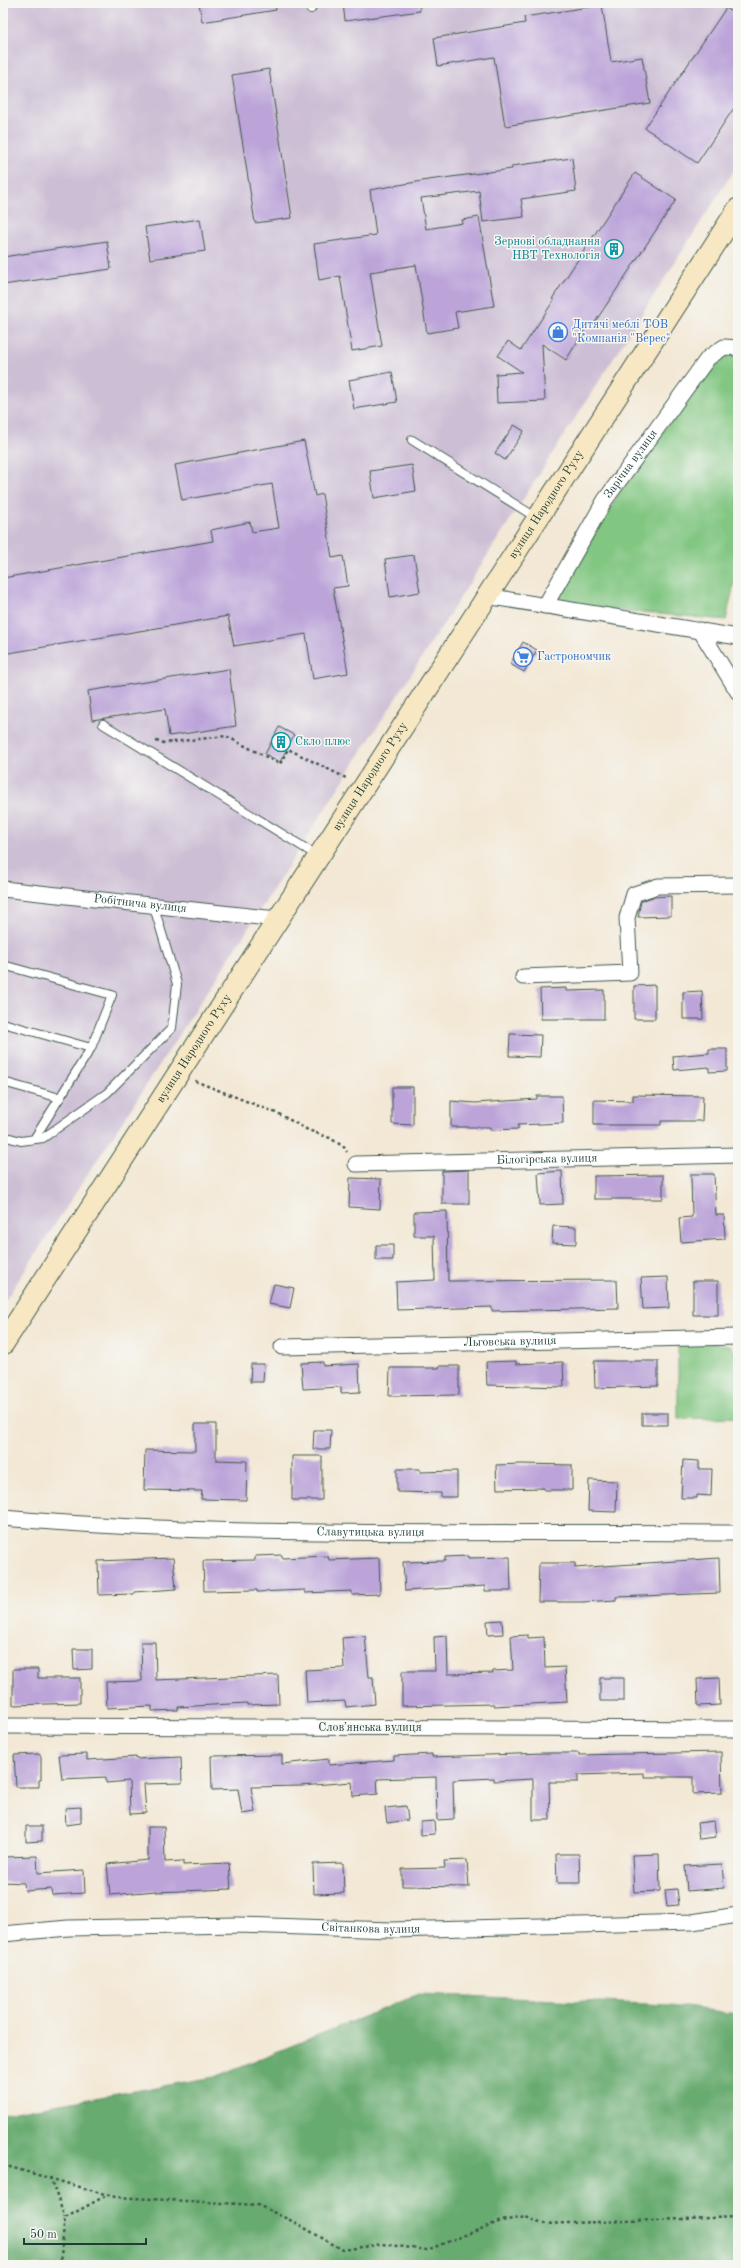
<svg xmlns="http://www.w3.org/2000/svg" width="741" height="2268" viewBox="0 0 741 2268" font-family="'Old Standard TT',serif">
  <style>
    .industrial { fill: #ccbed4 }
    .green { fill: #81c681; stroke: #50825a }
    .forest { fill: #68ab6f; stroke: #447452 }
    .building { fill: #bca4d9 }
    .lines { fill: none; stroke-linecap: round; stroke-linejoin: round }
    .service-casing { stroke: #3f574c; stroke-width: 10 }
    .minor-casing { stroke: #3f574c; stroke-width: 17 }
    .secondary-casing { stroke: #3f574c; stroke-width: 23 }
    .path { stroke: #3f574c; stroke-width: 2.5; stroke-dasharray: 3 3; stroke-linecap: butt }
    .service { stroke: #fff; stroke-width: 8 }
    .minor { stroke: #fff; stroke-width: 15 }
    .secondary { stroke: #f7e8c3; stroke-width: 21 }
    .labels { text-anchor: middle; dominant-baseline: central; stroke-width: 3; stroke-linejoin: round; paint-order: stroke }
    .culture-label { font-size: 12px; fill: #0d838f; stroke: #f6f6f2; text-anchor: end }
    .shop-label { font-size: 12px; fill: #366cbe; stroke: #f6f6f2; text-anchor: start }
    .street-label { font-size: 12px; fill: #1f3d34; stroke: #f6f6f2 }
  </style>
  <rect width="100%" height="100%" fill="#f6f6f2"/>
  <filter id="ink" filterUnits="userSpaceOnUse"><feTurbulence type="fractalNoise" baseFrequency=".025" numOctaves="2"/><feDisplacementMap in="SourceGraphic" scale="8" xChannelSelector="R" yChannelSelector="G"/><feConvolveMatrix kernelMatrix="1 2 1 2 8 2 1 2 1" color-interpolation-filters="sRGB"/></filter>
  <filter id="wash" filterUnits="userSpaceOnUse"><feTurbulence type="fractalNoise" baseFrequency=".012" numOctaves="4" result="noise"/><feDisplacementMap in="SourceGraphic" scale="16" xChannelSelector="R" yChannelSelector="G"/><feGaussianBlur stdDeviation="0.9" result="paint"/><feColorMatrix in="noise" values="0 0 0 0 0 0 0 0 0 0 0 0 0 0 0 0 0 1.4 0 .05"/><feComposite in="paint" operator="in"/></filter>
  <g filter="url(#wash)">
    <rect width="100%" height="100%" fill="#f3e8d5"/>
    <path class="industrial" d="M 3,3 L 738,3 L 738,164 L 228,960 L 3,1304 Z"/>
    <path class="green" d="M 727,354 L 738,356 L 738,565 L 726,620 L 592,608 L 556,598 L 625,484 L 709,367 Z
      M 707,1342 L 731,1346 L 738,1359 L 738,1417 L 678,1419 L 678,1343 Z"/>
    <path class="forest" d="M 420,1994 L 669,2005 L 738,2014 L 738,2265 L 3,2265 L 3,2114 L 214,2077 Z"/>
    <g id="blocks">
      <path class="building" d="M 199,3 L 275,3 L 276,10 L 202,22 Z
        M 343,3 L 419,3 L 420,11 L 345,21 Z
        M 602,5 L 611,62 L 642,57 L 650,103 L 505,126 L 494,57 L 438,66 L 434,38 L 525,23 L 524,17 Z
        M 726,8 L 738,16 L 738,102 L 697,163 L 645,128 Z
        M 269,69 L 292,218 L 255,223 L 232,75 Z
        M 572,158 L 576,191 L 521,199 L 524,217 L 483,222 L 479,191 L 421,198 L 426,229 L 463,223 L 462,220 L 479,217 L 494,306 L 455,312 L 458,328 L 427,333 L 416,265 L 370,272 L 382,346 L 352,351 L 340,276 L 319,280 L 314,244 L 376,235 L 370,190 L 428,180 L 512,169 L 512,166 Z
        M 635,173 L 676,200 L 593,325 L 589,323 L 566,360 L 542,344 L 545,401 L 497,403 L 496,374 L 522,372 L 498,356 L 508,341 L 521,350 L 554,300 L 552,299 Z
        M 200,219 L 205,251 L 150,259 L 145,227 Z
        M 107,241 L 111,269 L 3,285 L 3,257 Z
        M 392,372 L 397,402 L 354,409 L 349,380 Z
        M 514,425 L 524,431 L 505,460 L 495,453 Z
        M 304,441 L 315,496 L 322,494 L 332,558 L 343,556 L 348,586 L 333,588 L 348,673 L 313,679 L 306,634 L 234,646 L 228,616 L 3,654 L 3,578 L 213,541 L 211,530 L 250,522 L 252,532 L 279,528 L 272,484 L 182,500 L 175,465 Z
        M 412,465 L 416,491 L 374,498 L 370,471 Z
        M 414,555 L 420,592 L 390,597 L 385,559 Z
        M 523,642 L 537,650 L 524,672 L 510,664 Z
        M 229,669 L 236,726 L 169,736 L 165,709 L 92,720 L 88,691 Z
        M 279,727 L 294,735 L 280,762 L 265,754 Z
        M 671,896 L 671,916 L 638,917 L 641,901 L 653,897 Z
        M 655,985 L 655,1019 L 634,1019 L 634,986 Z
        M 566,988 L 566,991 L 604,990 L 604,1019 L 541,1019 L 540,989 Z
        M 702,991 L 703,1019 L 683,1019 L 683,992 Z
        M 510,1034 L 541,1035 L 540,1057 L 509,1056 Z
        M 709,1049 L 727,1049 L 727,1071 L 709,1072 L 709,1067 L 674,1070 L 673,1056 L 709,1053 Z
        M 392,1087 L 413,1087 L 413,1125 L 392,1124 Z
        M 633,1095 L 703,1096 L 702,1121 L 661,1121 L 661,1125 L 594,1125 L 594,1100 L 633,1101 Z
        M 537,1096 L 562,1096 L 563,1123 L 518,1125 L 518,1129 L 490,1130 L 490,1127 L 451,1127 L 451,1101 L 475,1103 L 537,1099 Z
        M 469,1170 L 469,1204 L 442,1204 L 442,1171 Z
        M 562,1171 L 563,1204 L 540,1205 L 538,1173 Z
        M 691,1174 L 714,1174 L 716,1215 L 724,1215 L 725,1239 L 681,1242 L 679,1218 L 692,1217 Z
        M 663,1175 L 663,1199 L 594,1199 L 594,1176 Z
        M 350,1178 L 381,1179 L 380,1209 L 349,1207 Z
        M 447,1211 L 448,1281 L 617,1280 L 618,1308 L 492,1311 L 492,1307 L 397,1310 L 396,1282 L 435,1280 L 434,1236 L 414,1236 L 414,1212 Z
        M 553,1226 L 576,1227 L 576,1244 L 552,1243 Z
        M 376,1245 L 393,1245 L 393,1260 L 376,1260 Z
        M 668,1277 L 669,1308 L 643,1309 L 641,1278 Z
        M 693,1281 L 718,1281 L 718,1315 L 693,1315 Z
        M 274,1284 L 294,1288 L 290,1308 L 269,1304 Z
        M 516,1361 L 516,1364 L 563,1362 L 564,1387 L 487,1385 L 486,1362 Z
        M 594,1361 L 658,1361 L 658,1386 L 595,1388 Z
        M 323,1362 L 323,1366 L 359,1364 L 360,1392 L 341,1393 L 341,1387 L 303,1389 L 301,1363 Z
        M 251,1364 L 264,1364 L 263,1382 L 250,1382 Z
        M 439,1366 L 459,1366 L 459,1395 L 389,1396 L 390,1368 L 439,1368 Z
        M 642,1413 L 668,1413 L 668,1425 L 642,1425 Z
        M 195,1424 L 216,1424 L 216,1460 L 247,1461 L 246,1500 L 201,1499 L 202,1491 L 144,1490 L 145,1450 L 195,1451 Z
        M 314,1430 L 331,1430 L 330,1449 L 313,1449 Z
        M 292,1456 L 322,1456 L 322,1500 L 292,1500 Z
        M 683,1460 L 699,1461 L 699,1469 L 712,1469 L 711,1496 L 697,1495 L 697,1498 L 681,1498 Z
        M 520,1464 L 572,1465 L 572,1490 L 544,1490 L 544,1488 L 497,1489 L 496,1465 Z
        M 397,1469 L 420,1469 L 420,1472 L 457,1471 L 457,1497 L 441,1497 L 441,1493 L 397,1492 Z
        M 589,1480 L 617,1481 L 616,1512 L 588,1511 Z
        M 282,1555 L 282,1558 L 328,1556 L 329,1560 L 379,1558 L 380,1594 L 352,1595 L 352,1591 L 305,1593 L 305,1590 L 257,1592 L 257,1590 L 204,1591 L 203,1561 L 255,1560 L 255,1556 Z
        M 468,1556 L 468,1558 L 510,1557 L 511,1591 L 485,1591 L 485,1586 L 405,1591 L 403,1562 L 445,1561 L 445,1557 Z
        M 173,1558 L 176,1589 L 134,1592 L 134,1594 L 99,1595 L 98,1561 Z
        M 719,1558 L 720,1593 L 616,1597 L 616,1600 L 583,1602 L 538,1602 L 539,1563 L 575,1563 L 575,1568 Z
        M 502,1620 L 503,1634 L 488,1635 L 487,1621 Z
        M 528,1635 L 528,1638 L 544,1637 L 545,1668 L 565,1667 L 567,1702 L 494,1706 L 494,1704 L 402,1706 L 402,1671 L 435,1671 L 434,1637 L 447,1636 L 448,1674 L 493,1673 L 493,1671 L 513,1670 L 511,1636 Z
        M 365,1636 L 369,1677 L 373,1677 L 375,1704 L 346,1707 L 345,1701 L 307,1703 L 305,1670 L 344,1668 L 342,1638 Z
        M 141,1642 L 155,1642 L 156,1680 L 278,1675 L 279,1704 L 247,1705 L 247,1703 L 178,1707 L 178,1710 L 152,1711 L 152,1706 L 107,1708 L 106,1682 L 142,1681 Z
        M 73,1649 L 92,1649 L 92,1669 L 74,1670 Z
        M 13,1669 L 38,1669 L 38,1678 L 80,1678 L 80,1703 L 13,1705 Z
        M 600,1678 L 624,1678 L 624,1701 L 600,1701 Z
        M 719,1678 L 720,1705 L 698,1706 L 697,1679 Z
        M 721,1752 L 722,1793 L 693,1794 L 693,1777 L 644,1777 L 644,1773 L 578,1775 L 578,1782 L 549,1782 L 550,1820 L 533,1820 L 533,1779 L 494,1781 L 494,1778 L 453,1780 L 454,1819 L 437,1820 L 436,1777 L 377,1779 L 378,1794 L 353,1796 L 352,1782 L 301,1786 L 251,1787 L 255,1812 L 242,1814 L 238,1789 L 212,1790 L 211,1756 L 282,1755 L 282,1764 L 329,1759 L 329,1765 L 394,1760 L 394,1756 L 432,1754 L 432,1757 L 544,1753 L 579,1753 L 579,1755 Z
        M 38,1754 L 41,1756 L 41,1780 L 39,1780 L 39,1787 L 16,1787 L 14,1755 Z
        M 87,1754 L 87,1760 L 136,1757 L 136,1759 L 181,1757 L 182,1783 L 144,1784 L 146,1813 L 130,1814 L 129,1781 L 106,1783 L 106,1777 L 62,1779 L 59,1755 Z
        M 406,1806 L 408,1820 L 387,1823 L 385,1808 Z
        M 81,1807 L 81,1823 L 66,1825 L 65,1808 Z
        M 434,1821 L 435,1834 L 421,1835 L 421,1822 Z
        M 714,1821 L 716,1837 L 699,1839 L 697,1823 Z
        M 26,1826 L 42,1826 L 42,1841 L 26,1842 Z
        M 148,1827 L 164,1827 L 165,1862 L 183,1861 L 183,1865 L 229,1863 L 231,1889 L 156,1892 L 156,1891 L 110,1895 L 107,1864 L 148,1860 Z
        M 556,1854 L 579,1854 L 580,1883 L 557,1883 Z
        M 659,1854 L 660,1891 L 634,1892 L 632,1855 Z
        M 37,1856 L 38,1873 L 84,1870 L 85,1893 L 52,1895 L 51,1889 L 25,1891 L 24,1883 L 3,1882 L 3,1857 Z
        M 467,1860 L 469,1887 L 402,1886 L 402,1869 L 445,1868 L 444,1861 Z
        M 343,1863 L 344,1893 L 314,1894 L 313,1864 Z
        M 722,1864 L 724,1888 L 687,1891 L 685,1866 Z
        M 677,1889 L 679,1905 L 667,1906 L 665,1890 Z"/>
    </g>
  </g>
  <g filter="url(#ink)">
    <use href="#blocks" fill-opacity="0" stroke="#3f574c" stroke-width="1"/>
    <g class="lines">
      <g class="service-casing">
        <path id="service" d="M 311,9 L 311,3
          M 412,440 L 537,518
          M 103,724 L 318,856
          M 3,965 L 112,995 L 91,1048 L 34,1139
          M 3,1023 L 91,1048
          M 3,1082 L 60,1098
          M 3,1136 L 21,1141 L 43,1138 L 107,1093 L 172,1028 L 177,984 L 154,907"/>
      </g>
      <g class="minor-casing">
        <g id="minor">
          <path d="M 486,596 L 738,637"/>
          <path id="s1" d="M 545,606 L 605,500 L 708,358 L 724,347 L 738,348"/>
          <path d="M 700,630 L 738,692"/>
          <path id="s2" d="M 3,889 L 277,919"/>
          <path d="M 523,977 L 630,973 L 627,918 L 634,894 L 658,886 L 738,885"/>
          <path id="s3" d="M 356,1164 L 738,1155"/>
          <path id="s4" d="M 282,1347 L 738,1337"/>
          <path id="s5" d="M 3,1518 C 247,1540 493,1530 738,1533"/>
          <path d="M 3,1726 L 738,1729"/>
          <path id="s6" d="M 3,1934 L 68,1928 L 238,1925 L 391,1930 L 692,1922 L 738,1915"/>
        </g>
      </g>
      <g class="secondary-casing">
        <g id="secondary">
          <path id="s7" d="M 3,1344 L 738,209"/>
        </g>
      </g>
      <path class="path" d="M 156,741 L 164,743 L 226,736 L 280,764 L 288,749 L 348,779
        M 195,1081 L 279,1114 L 308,1130 L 330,1138 L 344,1147 L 347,1152
        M 3,2165 L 115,2197 L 258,2205 L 296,2223 L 343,2250 L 382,2244 L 427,2250 L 501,2221 L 526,2217 L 542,2224 L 738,2217
        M 50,2177 L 65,2218
        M 60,2265 L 65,2218 L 107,2195"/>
      <use href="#service" class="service"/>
      <use href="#minor" class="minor"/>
      <use href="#secondary" class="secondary"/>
    </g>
  </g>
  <defs>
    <g id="building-ring" transform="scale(1)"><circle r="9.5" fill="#f6f6f2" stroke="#0f9aa8" stroke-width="1.5"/><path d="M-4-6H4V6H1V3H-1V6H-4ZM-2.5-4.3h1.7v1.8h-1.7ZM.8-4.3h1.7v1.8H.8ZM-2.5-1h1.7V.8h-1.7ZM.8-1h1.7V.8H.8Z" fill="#0f9aa8"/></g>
    <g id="shop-ring" transform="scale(1)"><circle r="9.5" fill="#f6f6f2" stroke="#3f7fe0" stroke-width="1.5"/><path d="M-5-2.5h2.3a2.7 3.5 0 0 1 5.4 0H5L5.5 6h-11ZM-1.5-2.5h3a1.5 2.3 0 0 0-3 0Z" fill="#3f7fe0"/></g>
    <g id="supermarket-ring" transform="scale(1)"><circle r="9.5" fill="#f6f6f2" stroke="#3f7fe0" stroke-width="1.5"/><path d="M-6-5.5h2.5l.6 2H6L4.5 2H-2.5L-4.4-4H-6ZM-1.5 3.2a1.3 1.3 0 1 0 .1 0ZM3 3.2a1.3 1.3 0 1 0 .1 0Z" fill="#3f7fe0"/></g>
  </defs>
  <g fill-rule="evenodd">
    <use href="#building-ring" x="614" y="249"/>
    <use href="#shop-ring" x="558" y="332"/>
    <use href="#supermarket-ring" x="523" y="657"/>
    <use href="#building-ring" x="281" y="742"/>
  </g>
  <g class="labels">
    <g class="culture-label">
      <text x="600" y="242">Зернові обладнання<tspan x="600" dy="14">НВТ Технологія</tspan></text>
      <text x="295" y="742" text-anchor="start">Скло плюс</text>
    </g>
    <g class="shop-label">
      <text x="572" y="325">Дитячі меблі ТОВ<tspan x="572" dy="14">"Компанія "Верес"</tspan></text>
      <text x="537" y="657">Гастрономчик</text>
    </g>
    <g class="street-label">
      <text stroke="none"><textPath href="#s1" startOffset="166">Зарічна вулиця</textPath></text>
      <text stroke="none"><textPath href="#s7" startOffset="1000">вулиця Народного Руху</textPath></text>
      <text stroke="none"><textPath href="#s7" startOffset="676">вулиця Народного Руху</textPath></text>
      <text stroke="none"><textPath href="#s2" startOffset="138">Робітнича вулиця</textPath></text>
      <text stroke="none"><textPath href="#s7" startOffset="352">вулиця Народного Руху</textPath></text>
      <text stroke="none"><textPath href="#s3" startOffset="191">Білогірська вулиця</textPath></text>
      <text stroke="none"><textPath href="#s4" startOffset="228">Льговська вулиця</textPath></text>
      <text stroke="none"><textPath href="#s5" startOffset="368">Славутицька вулиця</textPath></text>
      <text x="370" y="1728">Словʼянська вулиця</text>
      <text stroke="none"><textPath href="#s6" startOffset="368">Світанкова вулиця</textPath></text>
    </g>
  </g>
  <rect width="741" height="2268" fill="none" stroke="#f6f6f2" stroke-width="16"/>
  <path d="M24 2238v6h122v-6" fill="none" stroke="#1f3d34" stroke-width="2"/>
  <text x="30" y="2238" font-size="12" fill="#1f3d34" stroke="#f6f6f2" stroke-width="3" paint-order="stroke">50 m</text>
</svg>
